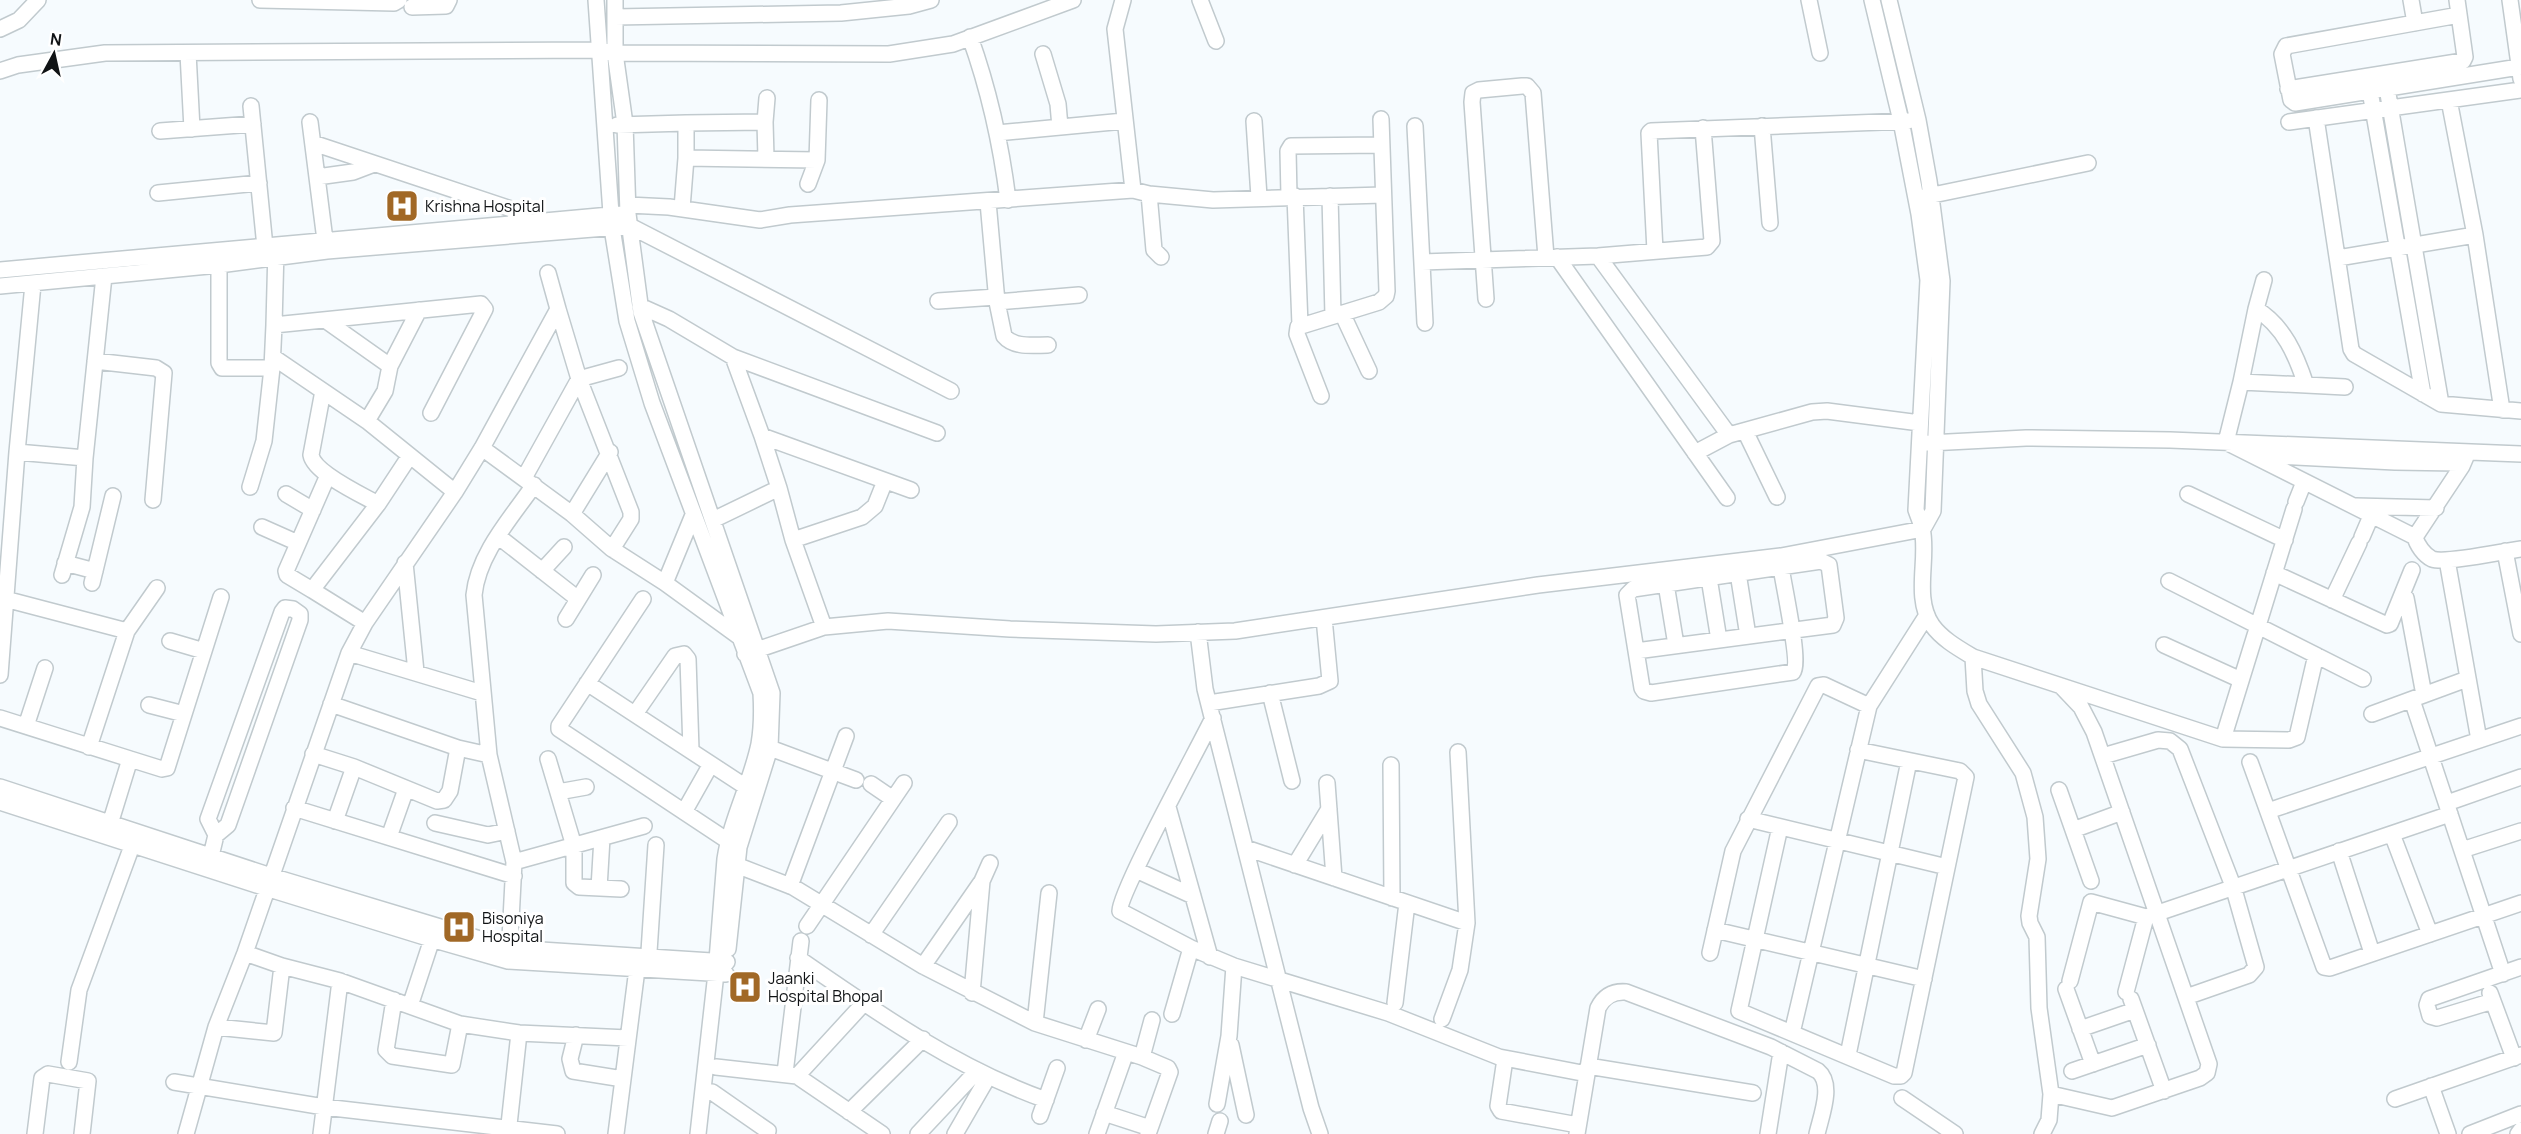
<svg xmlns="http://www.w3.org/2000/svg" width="2521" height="1134" viewBox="0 0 2521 1134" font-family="Manrope,sans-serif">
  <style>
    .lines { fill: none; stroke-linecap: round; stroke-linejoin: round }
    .minor-casing { stroke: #c1cace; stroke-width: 18 }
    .minor { stroke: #fff; stroke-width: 15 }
    .labels { text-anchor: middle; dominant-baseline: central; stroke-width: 6; stroke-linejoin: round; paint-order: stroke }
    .poi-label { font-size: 16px; fill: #101315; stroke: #fff; text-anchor: start }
  </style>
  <rect width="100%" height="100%" fill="#f6fbfe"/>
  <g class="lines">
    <g class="minor-casing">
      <path id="minor" d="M 260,0 L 394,3 L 399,0
        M 596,0 L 612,228 L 627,321 L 652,403 L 761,693 C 762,710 762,727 759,744 C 751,783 731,819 725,859 L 716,973 L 698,1134
        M 615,0 L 615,53 L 625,124 L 628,214 L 641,312 L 772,693 L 770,748 L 739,847 L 728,949
        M 1123,0 L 1115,29 L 1133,190
        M 1200,0 L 1216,41
        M 1809,0 L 1820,53
        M 1872,0 L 1901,121 L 1919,214 L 1928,280 L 1916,510 C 1918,516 1921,522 1922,528 C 1929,558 1913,597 1932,625 C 1942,639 1958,648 1973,657 L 2223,739 L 2289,740 L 2297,737 L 2316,655
        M 2411,0 L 2415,23
        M 2510,0 L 2521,79
        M 412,7 L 446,6 L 449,0
        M 2459,15 L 2286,46 L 2282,54 L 2291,100 L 2295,103 L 2519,67
        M 615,17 L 841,13 L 909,6 L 931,0
        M 0,29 L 19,20 L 38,0
        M 970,37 C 989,90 1001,144 1008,200
        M 188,53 L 192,129
        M 1043,54 L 1058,104 L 1060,127
        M 0,71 L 18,65 L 105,53 L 598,50 L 615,53 L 889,54 L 953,44 L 1073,0
        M 2387,88 L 2441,404
        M 2288,89 L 2463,61 L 2465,57 L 2457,0
        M 2370,91 L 2423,394
        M 2449,100 L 2475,235 L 2502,410
        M 251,106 L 265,247
        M 2316,118 L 2351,349 L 2354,354 L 2441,404 L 2521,411
        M 1254,121 L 1259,197
        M 310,122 L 326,248
        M 765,122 L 767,98
        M 2289,122 L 2521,90
        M 617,125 L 686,123
        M 1415,126 L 1425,323
        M 1762,126 L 1770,223
        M 160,131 L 253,124
        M 997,133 L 1124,121
        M 313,143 L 511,209 L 526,223
        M 766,158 L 765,122 L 686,123 L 686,158 L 817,160
        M 317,177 L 353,172 L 374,164
        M 808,184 L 817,160 L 819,100
        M 158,193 L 259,183
        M 1149,194 L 1154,250 L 1161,257
        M 1289,196 L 1288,151 L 1291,146 L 1381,145
        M 1295,196 L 1300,325
        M 1330,196 L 1333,316
        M 1923,197 L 2088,163
        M 988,202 L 997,302 L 1004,336 C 1014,348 1033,345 1048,345
        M 628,205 L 669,207 L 760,220 L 790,215 L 1133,190 L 1149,194 L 1213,200 L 1383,195
        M 682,208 L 686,158
        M 276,249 L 274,325 L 481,304 L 485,309 L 431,413
        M 1655,251 L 1649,133 L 1651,131 L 1908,121
        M 1598,256 L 1729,435 L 1812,412 L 1827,411 L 1920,423
        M 1557,257 L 1727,498
        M 2338,258 L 2475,235
        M 1422,262 L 1598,256 L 1707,247 L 1712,241 L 1703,128
        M 219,265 L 219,363 L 222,368 L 272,368 L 274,325
        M 0,270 L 621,214
        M 2264,280 L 2256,309 C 2284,326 2296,355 2306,385 L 2345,387
        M 33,284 L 17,452 L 85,458 L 104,276
        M 0,286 L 219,265 L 327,251 L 630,226 L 951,391
        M 1486,299 L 1472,102 L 1473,93 L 1479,90 L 1522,86 L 1527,86 L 1533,93 L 1546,257
        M 938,301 L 996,297
        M 997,302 L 1079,295
        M 640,306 L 669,319 L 733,357 L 937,433
        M 2256,309 L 2241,382 L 2306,385
        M 1342,313 L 1369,371
        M 325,320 L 390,366 L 419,310
        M 273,357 L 367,421 L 385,391 L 390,366
        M 733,357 L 762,436 L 911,490
        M 95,361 L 156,368 L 164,373 L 153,500
        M 2241,382 L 2226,442 L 2415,537 C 2417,545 2424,555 2432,559 C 2446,564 2504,551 2521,549
        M 323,391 L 311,455 C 314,473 362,495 378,504 L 409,457
        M 1321,396 L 1297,334 L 1298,327 L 1379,302 L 1386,296 L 1387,291 L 1381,119
        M 367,421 L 455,492 L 482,448 L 558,309 L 548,273
        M 1745,431 L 1777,497
        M 762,436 L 779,488 L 793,540 L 824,627
        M 1929,443 L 2026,438 L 2170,440 L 2521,454
        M 482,448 L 572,514 L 612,549 L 631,519 L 631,512 L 579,379 L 558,309
        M 2395,452 L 2395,462 L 2458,463 L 2462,466 L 2468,452
        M 1695,453 L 1729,435
        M 2258,455 L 2395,462
        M 524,478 L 579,379 L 619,368
        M 250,487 L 264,441 L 272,368
        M 286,494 L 313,510
        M 2188,494 L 2285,540
        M 2296,502 L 2304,482
        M 378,504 L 312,590 L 365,623 L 455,492
        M 2356,506 L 2436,508
        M 572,514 L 610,452
        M 713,520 L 779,488
        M 262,527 L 298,543
        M 499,537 L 578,599
        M 2362,537 L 2371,516
        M 2415,537 L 2462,466
        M 793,540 L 862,517 L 875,506 L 885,481
        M 612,549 L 665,583 L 738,636
        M 2505,551 L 2521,634
        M 2447,560 L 2479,740
        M 65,563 L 95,571
        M 405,563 L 416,672
        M 542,571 L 564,547
        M 1738,573 L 1748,636
        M 2274,573 L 2387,625 L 2390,624 L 2412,570
        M 62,575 L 82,507 L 85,458
        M 1709,578 L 1719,640
        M 2169,581 L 2363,679
        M 92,583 L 113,496
        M 665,583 L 693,515
        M 1666,584 L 1676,645
        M 312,590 L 287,575 L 286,571 L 328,475
        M 2406,598 L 2424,695
        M 5,599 L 127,631
        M 643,599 L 559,726 L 559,729 L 728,841
        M 2332,600 L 2359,543
        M 566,619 L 593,575
        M 1198,632 L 1205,689 L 1311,1108 L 1320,1134
        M 170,641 L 204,651
        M 2164,645 L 2241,680
        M 1636,651 L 1833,625 L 1836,618 L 1829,565 L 1821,561 L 1633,589 L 1627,595 L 1642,688 L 1644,691 L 1651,693 L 1793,672 C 1801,663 1783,583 1781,567
        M 349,653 L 482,693
        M 745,654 L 824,627 L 888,621 L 1010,629 L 1156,634 L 1235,631 L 1538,585 L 1781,556 L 1923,529 L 1933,511 L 1942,281 L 1929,181 L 1918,120 L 1889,0
        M 1973,657 L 1975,691 L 1979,704 L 2023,773 L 2035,817 L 2038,859 L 2029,916 L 2030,923 L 2037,937 L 2039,1008 L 2051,1094
        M 0,675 L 17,452
        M 587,683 L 746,787
        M 1270,693 L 1292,781
        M 2412,700 L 2503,974
        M 1209,703 L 1319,686 L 1330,681 L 1324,618
        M 331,704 L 458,748 L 489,755
        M 149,705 L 184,714
        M 635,714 L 675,656 L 684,654 L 688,659 L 691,750
        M 2372,714 L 2467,679
        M 0,718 L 130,759
        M 1213,718 C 1200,745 1118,895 1120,911 L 1191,948 L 1234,966 L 1388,1013 L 1499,1057 L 1587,1074
        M 26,726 L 45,668
        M 2223,739 L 2294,509
        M 89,747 L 127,631 L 157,588
        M 770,748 L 856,780
        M 313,754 L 354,767 L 437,801 L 444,800 L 450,791 L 458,748
        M 2103,756 L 2158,740 L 2170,741 L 2180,749 L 2233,886 L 2256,967 L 2249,975 L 2186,997
        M 548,759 L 574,846 L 574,883 L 579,887 L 621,889
        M 2250,762 L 2324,967 L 2330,968 L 2521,903
        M 1391,765 L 1392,898
        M 1327,783 L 1334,878
        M 871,784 L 893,799
        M 0,787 L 271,876 L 510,948 L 727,962
        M 2059,790 L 2091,881
        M 558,792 L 586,787
        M 0,802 L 266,888 L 431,939 L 508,961 L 726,974
        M 2447,803 L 2521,777
        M 1168,807 L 1210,957
        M 294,808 L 514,876
        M 2268,811 L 2521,726
        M 684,812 L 711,764
        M 1748,819 L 1947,867
        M 335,821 L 354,767
        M 435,823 L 488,835 L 507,831
        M 110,824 L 130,759 L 162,769 L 167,768 L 221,597
        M 1780,827 L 1739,1011 L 1894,1076 L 1901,1076 L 1904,1073 L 1966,777 L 1960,771 L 1858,750
        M 2073,830 L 2122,812
        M 2392,834 L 2430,934
        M 389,837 L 406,789
        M 1246,848 L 1467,923
        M 2462,850 L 2521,831
        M 2339,851 L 2372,953
        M 211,856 L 216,835 L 228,825 L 300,620 L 300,614 L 293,609 L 285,608 L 282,612 L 208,819 L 216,835
        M 514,862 L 644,826
        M 736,865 L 793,887 L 923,966 L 1035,1023 L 1142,1057 L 1168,1068 L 1170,1072 L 1148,1134
        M 1295,865 L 1329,809
        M 1136,870 L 1193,896
        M 790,886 L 846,736
        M 599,888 L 602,838
        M 807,926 L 904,783
        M 1715,930 L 1924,979
        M 871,935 L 949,822
        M 245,953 L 282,966 L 340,981 L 460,1024 L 519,1033 L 628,1038
        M 1710,953 L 1733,851 L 1818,686 L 1824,685 L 1869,706
        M 509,958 L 514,862 L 489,755 L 474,595 C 478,554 511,518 534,485
        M 798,958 C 876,1012 956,1068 1046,1100
        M 923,966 L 982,881 L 990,863
        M 648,967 L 656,845
        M 2070,981 L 2091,902 L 2146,917 L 2450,814
        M 2066,989 L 2093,1064
        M 2126,992 L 2146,917
        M 972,993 L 982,881
        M 2490,993 L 2514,1058
        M 2131,999 L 2164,1091
        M 394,1000 L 386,1050 L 392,1056 L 452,1065 L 460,1024
        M 2493,1001 L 2437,1018 L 2430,1016 L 2427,1005 L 2429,999 L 2521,967
        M 1395,1003 L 1407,903
        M 410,1006 L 435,930
        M 1172,1014 L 1191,948
        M 1442,1019 L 1460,970 L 1467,923 L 1458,752
        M 1035,1023 L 1049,893
        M 216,1027 L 274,1033 L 282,966
        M 2080,1029 L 2135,1010
        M 1792,1033 L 1869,706 L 1927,615
        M 576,1035 L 570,1059 L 573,1071 L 623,1079
        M 1086,1040 L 1098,1009
        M 1231,1045 L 1246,1115
        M 1848,1055 L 1909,761
        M 1142,1057 L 1152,1020
        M 1505,1059 L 1498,1106 L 1501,1111 L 1578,1125
        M 69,1062 L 79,990 L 136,835
        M 1588,1066 L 1753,1093
        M 716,1067 L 797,1076 L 882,1134
        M 2072,1071 L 2148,1045
        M 785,1073 L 801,941
        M 797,1076 L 864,1003
        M 174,1082 L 324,1107 L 557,1134
        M 2431,1086 L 2448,1134
        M 712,1092 L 768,1131 L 767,1134
        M 1902,1098 L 1955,1134
        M 2395,1099 L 2521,1055
        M 1217,1104 L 1229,1036 L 1234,966
        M 849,1112 L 923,1039
        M 1104,1113 L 1150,1128
        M 1040,1116 L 1057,1068
        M 35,1134 L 42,1078 L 48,1074 L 88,1081 L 82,1134
        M 186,1134 L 216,1027 L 245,953 L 349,653 L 365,623
        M 321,1134 L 340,981
        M 508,1134 L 519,1033
        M 616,1134 L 637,969
        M 918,1134 L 977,1071
        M 955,1134 L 988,1077
        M 1097,1134 L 1126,1052
        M 1216,1134 L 1220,1121
        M 1577,1134 L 1598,1008 C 1604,996 1613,991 1626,992 L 1771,1047 L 1818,1071 C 1834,1084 1821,1116 1817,1134
        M 1768,1134 L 1781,1052
        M 2042,1134 L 2049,1120 L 2051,1094 L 2112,1108 L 2200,1078 L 2207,1073 L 2209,1064 L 2094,732 L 2081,707 L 2062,687
        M 2470,1134 L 2521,1114
        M 2518,1134 L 2521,1130"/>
    </g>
    <use href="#minor" class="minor"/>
  </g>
  <defs>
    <g id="hospital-square" transform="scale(1.725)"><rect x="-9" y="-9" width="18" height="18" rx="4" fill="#a16826" stroke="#fff"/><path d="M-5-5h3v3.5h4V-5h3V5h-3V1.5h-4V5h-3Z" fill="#fff"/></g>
  </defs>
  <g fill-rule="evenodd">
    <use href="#hospital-square" x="402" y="206"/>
    <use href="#hospital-square" x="459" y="927"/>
    <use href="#hospital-square" x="745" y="987"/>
  </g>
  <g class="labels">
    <g class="poi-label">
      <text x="425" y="206">Krishna Hospital</text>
      <text x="482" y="918">Bisoniya<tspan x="482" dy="18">Hospital</tspan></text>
      <text x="768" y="978">Jaanki<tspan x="768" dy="18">Hospital Bhopal</tspan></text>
    </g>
  </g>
  <g transform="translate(54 54) rotate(8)" stroke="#ffffff" stroke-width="4.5" paint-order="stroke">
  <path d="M0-4.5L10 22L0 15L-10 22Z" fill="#101315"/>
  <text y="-9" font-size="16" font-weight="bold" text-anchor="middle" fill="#101315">N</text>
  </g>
</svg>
